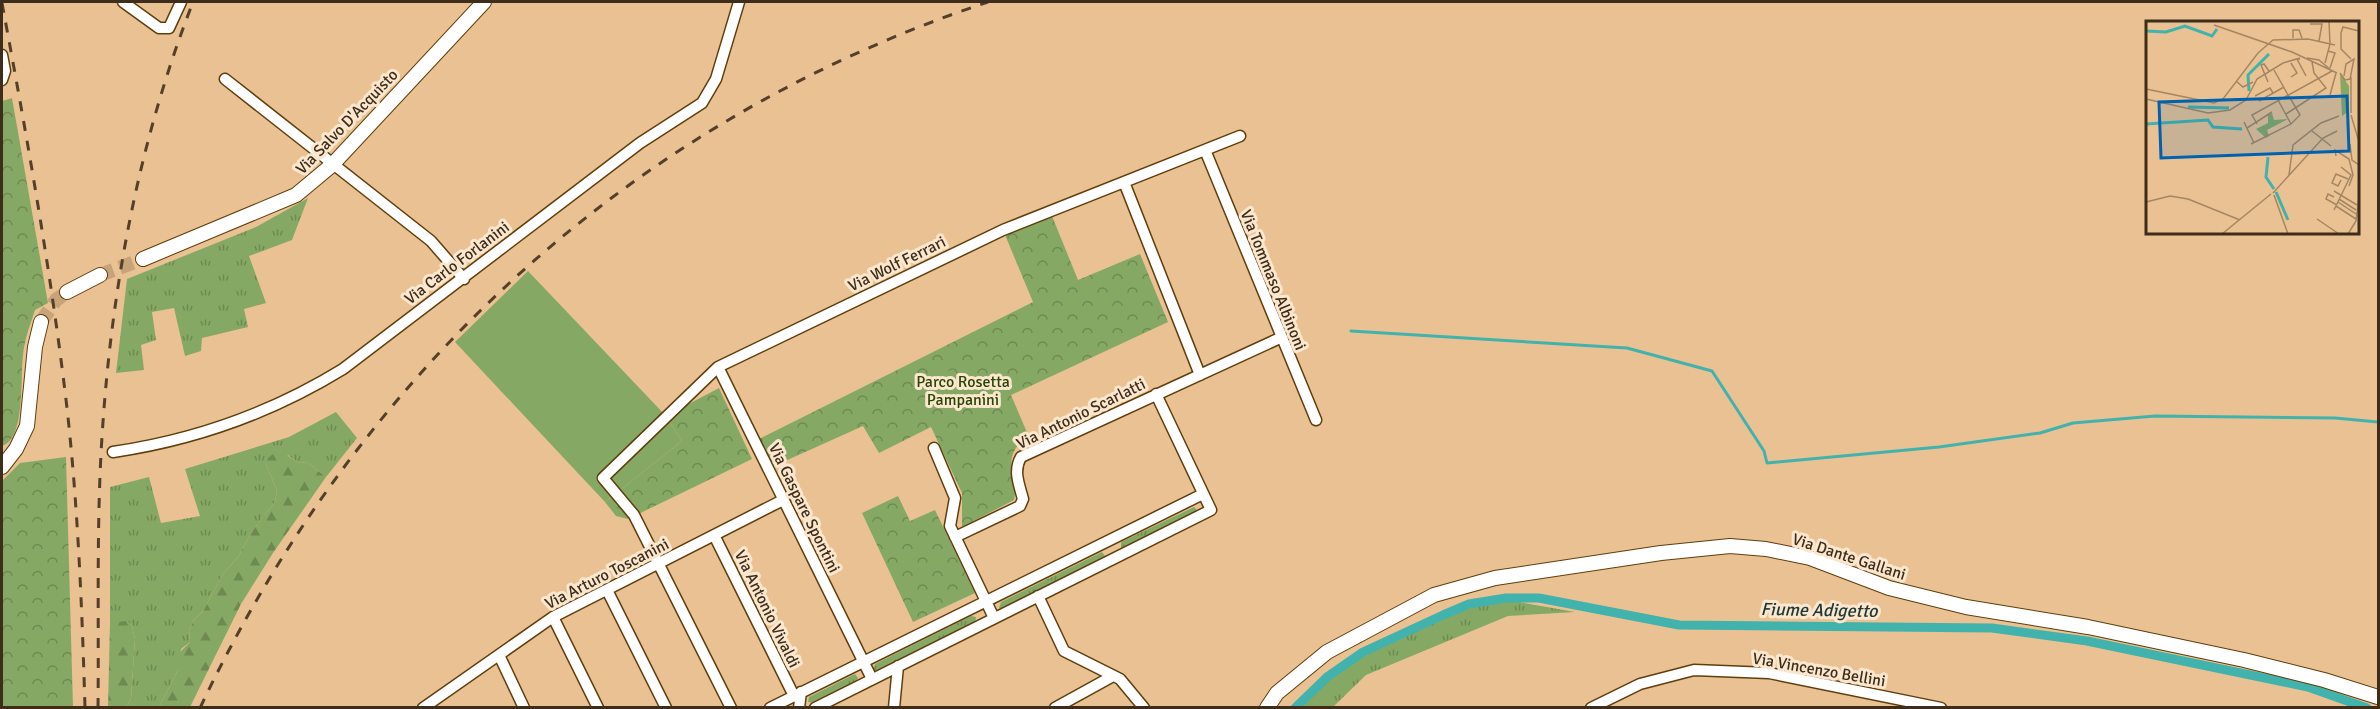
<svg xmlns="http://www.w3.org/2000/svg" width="2380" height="709" viewBox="0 0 2380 709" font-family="Signika,sans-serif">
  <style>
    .grass { fill: url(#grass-tufts) }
    .forest { fill: url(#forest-firs) }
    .park { fill: url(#park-crowns) }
    .pitch { fill: #85a964 }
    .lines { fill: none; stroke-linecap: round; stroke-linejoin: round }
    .stream { stroke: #42b2ad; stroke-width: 3 }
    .canal { stroke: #42b2ad; stroke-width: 9 }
    .secondary-tunnel { stroke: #c7a37a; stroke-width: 14; stroke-dasharray: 14 7; stroke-linecap: butt }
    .street-casing { stroke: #5f3e0b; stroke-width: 13 }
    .secondary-casing { stroke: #5f3e0b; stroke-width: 16 }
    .street { stroke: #fff; stroke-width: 10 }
    .secondary { stroke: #fff; stroke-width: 14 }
    .rail { stroke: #54402a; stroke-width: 3; stroke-dasharray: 10 10; stroke-linecap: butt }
    .labels { text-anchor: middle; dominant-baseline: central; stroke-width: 6; stroke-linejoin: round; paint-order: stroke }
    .street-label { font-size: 16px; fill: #3d2d1a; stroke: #fbe6ce }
    .park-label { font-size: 16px; fill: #294505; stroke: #fbe6ce }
    .water-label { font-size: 18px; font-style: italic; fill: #1f3836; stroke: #fbe6ce }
    .inset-river { fill: none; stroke: #42b2ad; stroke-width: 3 }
    .inset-road { fill: none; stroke: #a58662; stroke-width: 1.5 }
    .view { fill: #0061ae; fill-opacity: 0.15; stroke: #0061ae; stroke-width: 3 }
    .inset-edge { fill: none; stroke: #3d2d1a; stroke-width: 3 }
  </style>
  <defs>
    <pattern id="grass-tufts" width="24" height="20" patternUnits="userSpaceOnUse" patternTransform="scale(1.5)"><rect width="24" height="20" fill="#85a964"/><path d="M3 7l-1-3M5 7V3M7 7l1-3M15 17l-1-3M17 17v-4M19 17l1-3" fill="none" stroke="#6e8a52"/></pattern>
    <pattern id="forest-firs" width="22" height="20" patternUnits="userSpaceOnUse" patternTransform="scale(1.5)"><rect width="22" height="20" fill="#85a964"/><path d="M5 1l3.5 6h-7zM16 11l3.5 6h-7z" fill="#6e8a52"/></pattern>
    <pattern id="park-crowns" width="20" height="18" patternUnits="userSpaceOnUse" patternTransform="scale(1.5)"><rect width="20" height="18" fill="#85a964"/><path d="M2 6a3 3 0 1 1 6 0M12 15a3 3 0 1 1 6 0" fill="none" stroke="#6e8a52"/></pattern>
  </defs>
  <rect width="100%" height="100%" fill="#eac192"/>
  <path class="grass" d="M 308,198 L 292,240 L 249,256 L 266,303 L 244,309 L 248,327 L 202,338 L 201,351 L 185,356 L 174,308 L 152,312 L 156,340 L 141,345 L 144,370 L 116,373 L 127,279 L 256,227 Z
    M 336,412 L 357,438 L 326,477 L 308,463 L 297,462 L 288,455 L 266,464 L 277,491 L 275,502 L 253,530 L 238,557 L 223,574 L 203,611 L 194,620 L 189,630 L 190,642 L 181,649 L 178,670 L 159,707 L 127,707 L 131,698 L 135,639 L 131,623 L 110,623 L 110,487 L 149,477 L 161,523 L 200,516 L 185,469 L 289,437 Z
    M 1194,507 L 1197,510 L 1195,514 L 1121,548 L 1121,542 Z
    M 1102,552 L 1105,556 L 1103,560 L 1004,609 L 999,608 L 1001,602 Z
    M 1502,599 L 1575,612 L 1508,616 L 1366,675 L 1333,707 L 1295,707 C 1303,698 1311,687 1320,679 C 1350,653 1463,601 1502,599 Z
    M 971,616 L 976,617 L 975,623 L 878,672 L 873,670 L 875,664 Z
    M 855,674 L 858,678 L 856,682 L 813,703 L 808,702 L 809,697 Z"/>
  <path class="forest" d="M 277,451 L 283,452 L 297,462 L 308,463 L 326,477 L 273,553 L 241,604 L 190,707 L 159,707 L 178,670 L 178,654 L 190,642 L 189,630 L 194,620 L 203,611 L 223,574 L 238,557 L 253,530 L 275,502 L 277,491 L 266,464 L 268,458 Z
    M 126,621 L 131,623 L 135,639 L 131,698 L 127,707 L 108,707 L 110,623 Z"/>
  <path class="park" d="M 12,98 L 48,303 L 35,310 C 30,325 24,341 23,356 C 20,377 26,439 2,446 L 2,101 Z
    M 1050,211 L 1078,280 L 1140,254 L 1168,322 L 1011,395 L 1029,437 C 997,455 1020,477 1014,500 L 962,527 L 962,493 L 931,427 L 879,453 L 863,426 L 774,466 L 759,439 L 1033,302 L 1003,230 Z
    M 719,388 L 752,459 L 628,519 L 616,516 L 605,502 L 682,441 L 666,416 Z
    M 66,457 L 73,707 L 2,707 L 2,481 L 20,463 Z
    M 898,496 L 910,521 L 935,510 L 975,593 L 913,622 L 862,513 Z"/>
  <path class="pitch" d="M 528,271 L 666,416 L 682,441 L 605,502 L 455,342 Z
    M 953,369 L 962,388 L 931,402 L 922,384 Z"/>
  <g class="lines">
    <path class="stream" d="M 1351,331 L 1627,348 L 1712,371 L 1764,451 L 1767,463 L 1939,447 L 2040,433 L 2073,423 L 2155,416 L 2335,418 L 2378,422"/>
    <path class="canal" d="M 1295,708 L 1327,677 L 1363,652 L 1443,615 L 1469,604 L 1506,598 L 1539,598 L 1679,625 L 1992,628 L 2087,641 L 2308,687 L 2367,708"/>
    <path class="secondary-tunnel" d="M 100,275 L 143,259
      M 41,322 L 56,300 L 67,292"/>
    <g class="street-casing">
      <path id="street" d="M 123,2 L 159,28 L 169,28 L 181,2
        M 2,55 L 5,71 L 2,80
        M 225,79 L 431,241 L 464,279
        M 1205,150 L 1316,420
        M 1124,182 L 1200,375
        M 718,367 L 872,679
        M 934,448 L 955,498 L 950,526 L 994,618
        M 113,452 C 195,440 273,412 343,369 L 640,143 L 702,103 L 716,79 L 739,2
        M 714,535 L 794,696
        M 955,537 L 1020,506 L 1023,499 C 1019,484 1013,471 1021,457 L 1280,338
        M 607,590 L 666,708
        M 1038,596 L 1064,651 L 1120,679 L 1144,708
        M 553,617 L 598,708
        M 499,655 L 524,708
        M 423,708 L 553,617 L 783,500
        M 731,708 L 634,515 L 603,478 L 718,367 L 1003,230 L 1240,136
        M 770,708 L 1203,494
        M 799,708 L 801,692
        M 815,708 L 1211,510 L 1156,394
        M 894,708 L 898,666
        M 1055,708 L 1113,676
        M 1591,708 L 1640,684 L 1694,670 L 1769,673 L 1941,708"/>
    </g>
    <g class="secondary-casing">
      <path id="secondary" d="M 143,259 L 296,195 L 332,165 L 484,2
        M 67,292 L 100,275
        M 2,467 L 16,449 L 27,426 L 35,347 L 41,322
        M 1267,708 L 1277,693 L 1327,652 L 1434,595 L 1495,578 L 1661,553 L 1730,546 L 1766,549 L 1810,558 L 1889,588 L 1966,607 L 2088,627 L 2244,660 L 2324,680 L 2378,697"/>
    </g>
    <use href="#street" class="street"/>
    <use href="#secondary" class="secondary"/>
    <path class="rail" d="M 2,3 C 27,137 51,272 67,408 C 78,507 82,608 85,708
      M 98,708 C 99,612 96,516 103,422 C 113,279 141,135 193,2
      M 200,708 C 360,370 633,120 988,2"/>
  </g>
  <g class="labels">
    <g class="street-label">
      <text transform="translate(347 122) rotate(-46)">Via Salvo D'Acquisto</text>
      <text transform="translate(457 263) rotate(-37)">Via Carlo Forlanini</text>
      <text transform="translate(897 264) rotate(-26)">Via Wolf Ferrari</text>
      <text transform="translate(1273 280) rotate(68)">Via Tommaso Albinoni</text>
      <text transform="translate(1081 414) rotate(-26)">Via Antonio Scarlatti</text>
      <text transform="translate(804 508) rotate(64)">Via Gaspare Spontini</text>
      <text transform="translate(1849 557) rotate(18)">Via Dante Gallani</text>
      <text transform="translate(607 574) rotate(-27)">Via Arturo Toscanini</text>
      <text transform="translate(767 609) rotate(64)">Via Antonio Vivaldi</text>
      <text transform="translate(1819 670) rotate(10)">Via Vincenzo Bellini</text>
    </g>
    <g class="park-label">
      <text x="963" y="382">Parco Rosetta<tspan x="963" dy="18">Pampanini</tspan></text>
    </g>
    <g class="water-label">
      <text transform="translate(1819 610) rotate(1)">Fiume Adigetto</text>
    </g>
  </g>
  <g transform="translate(2146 21)">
    <rect width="213" height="213" fill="#eac192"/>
    <path d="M 194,52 L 203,65 L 203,90 L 196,95 ZM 126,92 L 128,99 L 142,98 L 121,109 L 123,115 L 120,117 L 110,108 L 122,102 L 122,94 Z" fill="#85a964"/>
    <path class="inset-river" d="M 0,10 L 20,11 L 39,5 L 66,15 L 71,8M 103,70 L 102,54 L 123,33M 42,86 L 83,87M 0,103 L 62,99 L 67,106 L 96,108M 122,136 L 120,156 L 128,168M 130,171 L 142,199"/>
    <path class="inset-road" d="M 164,3 L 176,3 L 173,20M 68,4 L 146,31 L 191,52M 147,17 L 147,9 L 153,9 L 156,17M 182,30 L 189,32 L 184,47M 154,38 L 151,38 L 160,55M 205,38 L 195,28 L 195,12 L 197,6 L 213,10M 179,42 L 184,23 L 183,0M 128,49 L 142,74M 194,52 L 199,59 L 204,58 L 208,38 L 200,43 L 198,55M 145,56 L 151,52 L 145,42M 90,60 L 97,66 L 107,61M 122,61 L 115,44 L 118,43 L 123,50M 0,68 L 68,82 L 77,78 L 112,32 L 127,19 L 162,18 L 189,24M 184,74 L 190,52M 109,75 L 124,67 L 127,72M 0,78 L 62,92 L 84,89 L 100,79 L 111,58 L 137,42 L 154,37M 132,79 L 145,103M 113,80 L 138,66M 205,92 L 205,56M 140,93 L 180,67 L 168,52 L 166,41M 205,94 L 213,121M 98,101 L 108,122M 111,103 L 106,94 L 186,50 L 173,39 L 161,37M 101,107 L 126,91M 166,110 L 185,125M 105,123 L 145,103 L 154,94 L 143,75 L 139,77M 204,123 L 206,139 L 213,144M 190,135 L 189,129 L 203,138 L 207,154 L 203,165M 143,154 L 147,124 L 175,102 L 193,95M 195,159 L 192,165 L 186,162 L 190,153 L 202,158M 188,170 L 211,184M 127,172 L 177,117 L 191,110M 128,174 L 142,213M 188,176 L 182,173 L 180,178 L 191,184M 193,178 L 210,189M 0,181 L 24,175 L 42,178 L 94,199M 192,181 L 210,193M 190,185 L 210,198M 188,189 L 205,154 L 195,146M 171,198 L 193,213M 76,213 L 125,173M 202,213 L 210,200 L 213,175"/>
    <path class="view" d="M 201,75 L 203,130 L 15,137 L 13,81 Z"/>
    <rect width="213" height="213" class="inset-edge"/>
  </g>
  <rect width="2380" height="709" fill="none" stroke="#3d2d1a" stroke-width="6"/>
</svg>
